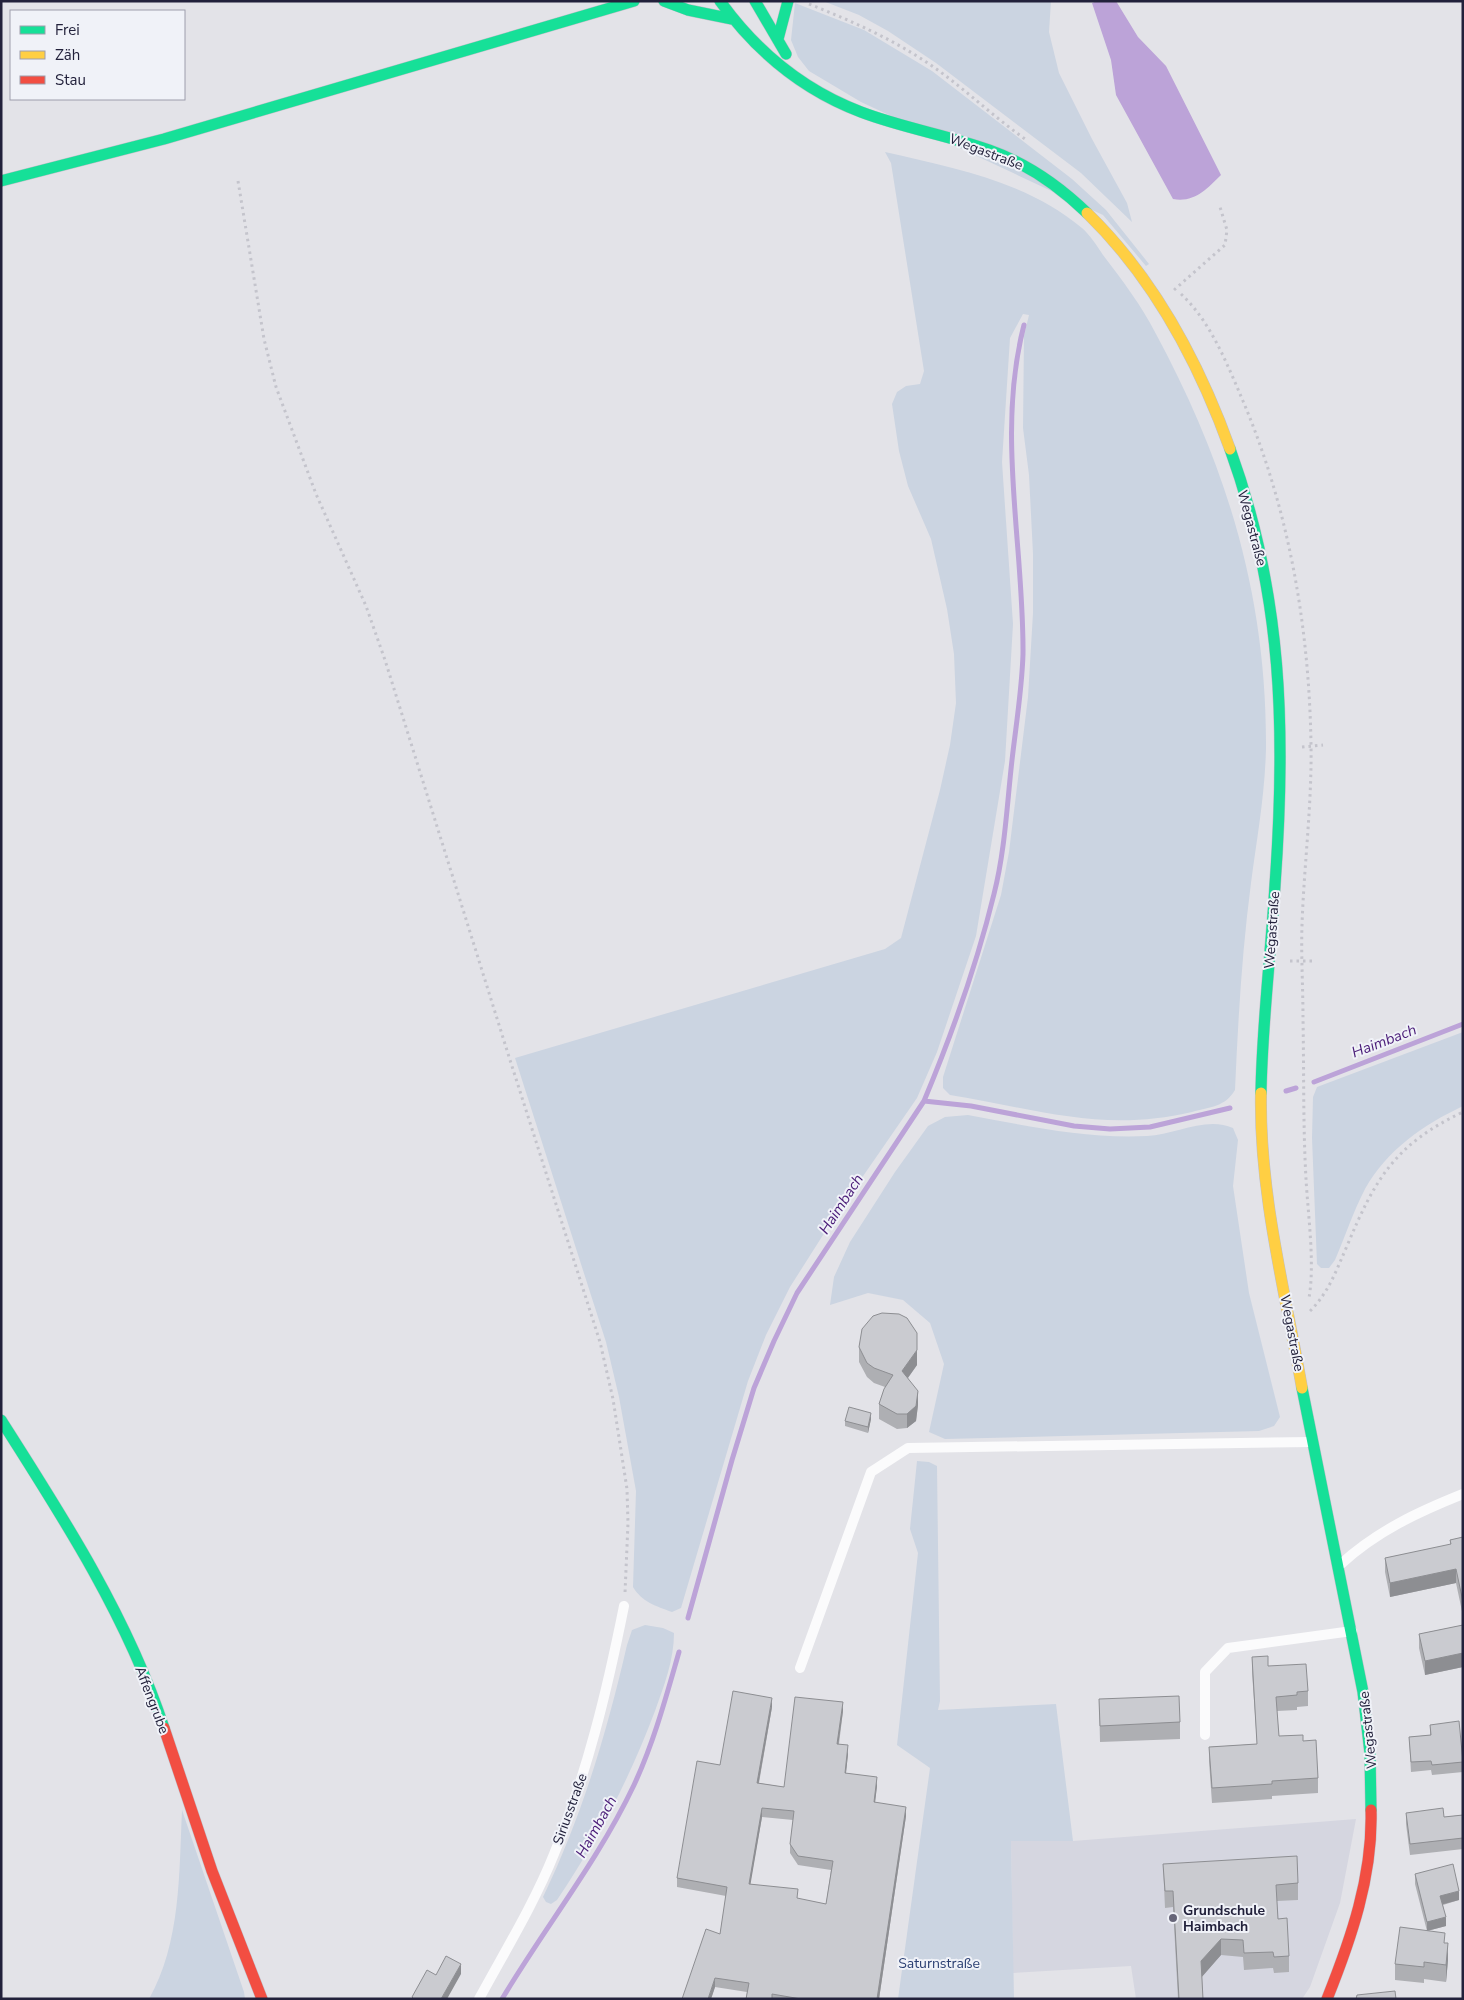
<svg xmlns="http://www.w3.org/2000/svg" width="1464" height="2000" viewBox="0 0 1464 2000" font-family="'Nunito Sans',sans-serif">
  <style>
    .built { fill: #d5d6e0 }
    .green { fill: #cbd4e1 }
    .water { fill: #bca3d8 }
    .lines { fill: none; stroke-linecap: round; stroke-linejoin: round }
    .stream { stroke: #bca3d8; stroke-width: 5 }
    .fast-casing { stroke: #bfbfc8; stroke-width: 12 }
    .slow-casing { stroke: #bfbfc8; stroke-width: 12 }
    .jam-casing { stroke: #bfbfc8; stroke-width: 12 }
    .path { stroke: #c4c4cc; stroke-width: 3; stroke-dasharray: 2.5 4; stroke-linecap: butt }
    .lane { stroke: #fbfbfc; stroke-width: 10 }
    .fast { stroke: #16e098; stroke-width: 11 }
    .slow { stroke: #ffcf43; stroke-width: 11 }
    .jam { stroke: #f24e42; stroke-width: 11 }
    .wall { fill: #aeafb3; fill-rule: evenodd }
    .shaded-wall { fill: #8d8e92 }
    .building { fill: #cacbd0; stroke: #8d8e92; fill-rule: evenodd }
    .poi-dot { fill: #666578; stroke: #f0f2f8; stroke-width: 2 }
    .labels { text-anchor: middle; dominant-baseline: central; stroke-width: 4; stroke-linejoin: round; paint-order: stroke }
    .street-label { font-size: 14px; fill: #22213b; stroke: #f0f2f8 }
    .poi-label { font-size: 14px; font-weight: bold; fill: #22213b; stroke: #f0f2f8; text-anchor: start }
    .park-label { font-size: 14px; fill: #2b3f72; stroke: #f0f2f8 }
    .water-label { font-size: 15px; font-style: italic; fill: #491b77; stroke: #f0f2f8 }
  </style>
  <rect width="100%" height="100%" fill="#e3e3e8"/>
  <path class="built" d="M 1356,1819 L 1340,1903 L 1310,1987 L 1302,1999 L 1136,1999 L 1131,1966 L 1013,1973 L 1011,1841 L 1073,1841 Z"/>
  <path class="green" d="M 823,1 L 1051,1 L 1049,32 L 1059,73 L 1092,139 L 1127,203 L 1132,222 L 1081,173 L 936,63 L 888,31 L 859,15 Z
    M 795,3 L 864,30 L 932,71 L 1072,179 L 1106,210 L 1149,264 L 1146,266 L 1103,215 L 861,102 L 809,71 L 798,57 L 791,40 Z
    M 885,152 C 954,168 1026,181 1082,228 C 1090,235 1097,246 1103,255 C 1123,281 1141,305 1156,334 C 1227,466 1267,597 1266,748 C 1265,794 1257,838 1251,883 C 1242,951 1238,1021 1235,1090 C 1225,1107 1210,1107 1192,1112 C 1103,1133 1037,1109 950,1095 L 943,1088 L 943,1077 L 1001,895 L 1009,852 L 1028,697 L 1033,613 L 1033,554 L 1029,475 L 1023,428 L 1024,336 L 1029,315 L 1023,314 L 1010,338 L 1002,462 L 1013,624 L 1005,761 L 976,936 L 937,1052 L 917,1098 L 830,1224 L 790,1287 L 766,1335 L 748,1381 L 681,1608 L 672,1612 C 656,1606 642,1602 633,1587 L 636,1491 L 619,1397 L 606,1342 L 515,1058 L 885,949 L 901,938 L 940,790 L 950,745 L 956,703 L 954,654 L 947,609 L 931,539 L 908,486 L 899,451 L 892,404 L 897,392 L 906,386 L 920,384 L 924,371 L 891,163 Z
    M 1463,1032 L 1463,1106 C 1423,1125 1387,1150 1365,1189 C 1353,1212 1345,1237 1335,1260 L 1329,1268 L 1321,1268 L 1317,1264 L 1312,1138 L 1313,1097 L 1317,1087 Z
    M 968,1115 C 1028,1126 1086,1139 1147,1136 C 1175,1135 1206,1116 1233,1128 L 1238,1140 L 1233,1186 L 1249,1293 L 1280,1417 L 1274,1426 L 1259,1431 L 945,1439 L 929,1432 L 944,1364 L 930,1323 L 903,1300 L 868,1293 L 830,1305 L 834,1277 L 850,1242 L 895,1172 L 928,1126 L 945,1117 Z
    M 917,1461 L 929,1462 L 937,1466 L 940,1701 L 938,1710 L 1056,1704 L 1073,1841 L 1011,1841 L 1014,1999 L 898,1999 L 930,1768 L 897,1745 L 918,1553 L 910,1529 Z
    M 645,1625 L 663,1628 L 674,1633 C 674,1660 664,1686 655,1711 C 629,1780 598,1839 557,1900 L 551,1904 L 546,1902 L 543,1897 C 582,1816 607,1732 627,1645 L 632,1630 Z
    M 182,1810 L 244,1992 L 245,1999 L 149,1999 C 181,1942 179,1874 182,1810 Z"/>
  <path class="water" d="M 1097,1 L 1116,1 L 1138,37 L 1166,66 L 1221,175 C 1207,189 1194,203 1173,199 L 1116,95 L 1111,60 L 1092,3 Z"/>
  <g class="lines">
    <path class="stream" d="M 1314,1082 L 1463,1024
      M 1286,1091 L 1296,1088
      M 924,1101 C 952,1034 977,964 994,894 C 1005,851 1007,804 1012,760 C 1016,725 1022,689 1023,654 C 1024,545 996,433 1024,325
      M 688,1618 L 732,1460 L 754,1388 L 774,1341 L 797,1293 L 924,1101 L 971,1106 L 1074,1126 L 1110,1129 L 1150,1127 L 1230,1108
      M 502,1999 C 545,1927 598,1861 634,1785 C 654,1742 666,1697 679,1652"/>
    <g class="fast-casing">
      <path id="fast" d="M 664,1 L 688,10 L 732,19
        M 720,1 C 756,51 803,90 861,112 C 903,128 947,135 989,150 C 1026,163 1059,186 1087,213
        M 755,1 L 786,54
        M 778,39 L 788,1
        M 1,181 L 164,139 L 634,1
        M 1230,449 C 1283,595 1286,732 1275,885 C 1271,954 1262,1024 1261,1093
        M 1302,1388 L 1363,1692 L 1370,1753 L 1371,1810
        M 1,1420 C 63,1517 128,1618 164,1728"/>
    </g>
    <g class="slow-casing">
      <path id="slow" d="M 1087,213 C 1153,277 1199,363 1230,449
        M 1261,1093 C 1259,1192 1285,1291 1302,1388"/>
    </g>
    <g class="jam-casing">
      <path id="jam" d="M 164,1728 L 212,1871 L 262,1999
        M 1327,1999 C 1351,1939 1373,1876 1371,1810"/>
    </g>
    <path class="path" d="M 809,4 C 854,22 895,40 935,68 C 966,90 994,117 1025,139
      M 238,181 L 264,339 L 276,387 L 316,494 L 366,606 L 385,660 L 510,1060 L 600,1342 L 613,1399 L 627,1489 L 628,1523 L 625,1593
      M 1174,290 L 1225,245 L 1227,230 L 1220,207
      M 1181,294 C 1211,322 1227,364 1243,401 C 1289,510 1309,626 1311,744 C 1312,805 1304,865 1302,925 C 1301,956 1303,988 1303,1018 C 1304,1072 1303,1126 1306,1179 C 1308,1215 1315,1264 1309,1298
      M 1302,747 L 1323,745
      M 1290,961 L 1315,961
      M 1310,1311 C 1329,1292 1336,1271 1347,1246 C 1375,1179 1395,1144 1463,1112"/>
    <path class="lane" d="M 1341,1564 C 1377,1531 1418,1512 1463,1494
      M 800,1668 L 871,1472 L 908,1448 L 1312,1442
      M 1205,1735 L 1205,1672 L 1228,1648 L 1352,1631
      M 479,1999 C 505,1951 534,1904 554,1854 C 587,1774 607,1691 624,1606"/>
    <use href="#fast" class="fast"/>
    <use href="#slow" class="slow"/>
    <use href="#jam" class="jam"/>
  </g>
  <path class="wall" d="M 859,1347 L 917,1365 L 908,1378 L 918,1405 L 916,1421 L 907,1428 L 897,1429 L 879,1419 L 879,1404 L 885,1387 L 874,1383 L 867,1377 L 859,1362 Z
    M 871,1419 L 868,1433 L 845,1426 L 845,1421 Z
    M 1463,1537 L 1463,1616 L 1456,1583 L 1390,1597 L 1385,1572 L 1385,1558 L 1450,1545 L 1450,1540 Z
    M 1463,1625 L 1463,1667 L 1425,1675 L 1419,1648 L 1419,1634 Z
    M 1252,1657 L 1308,1691 L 1308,1706 L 1297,1707 L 1297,1710 L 1277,1711 L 1279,1736 L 1303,1741 L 1318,1778 L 1318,1793 L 1272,1796 L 1272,1799 L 1212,1803 L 1209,1761 L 1209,1747 L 1257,1744 L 1252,1672 Z
    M 1099,1699 L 1180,1722 L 1180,1739 L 1100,1742 Z
    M 772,1707 L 759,1783 L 784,1787 L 843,1711 L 839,1744 L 848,1754 L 846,1773 L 877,1786 L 875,1802 L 906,1816 L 879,1999 L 746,1999 L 747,1992 L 715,1987 L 711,1999 L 720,1934 L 726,1896 L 677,1887 L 677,1878 L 720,1765 ZM 762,1817 L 793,1820 L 790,1844 L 790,1853 L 798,1865 L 831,1870 L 826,1904 L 798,1899 L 750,1884 Z
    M 1430,1725 L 1463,1762 L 1463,1772 L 1432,1775 L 1431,1770 L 1411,1772 L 1409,1737 L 1430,1735 Z
    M 1406,1813 L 1444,1817 L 1463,1815 L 1463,1849 L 1410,1855 L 1406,1824 Z
    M 1163,1864 L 1298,1883 L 1298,1900 L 1277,1901 L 1278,1919 L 1289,1956 L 1289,1972 L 1274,1973 L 1273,1968 L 1244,1970 L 1243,1957 L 1221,1955 L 1202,1976 L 1203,1999 L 1178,1999 L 1173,1907 L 1165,1908 Z
    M 1415,1874 L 1459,1900 L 1443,1905 L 1446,1926 L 1427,1931 L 1415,1884 Z
    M 1445,1943 L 1448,1960 L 1446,1982 L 1424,1979 L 1424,1983 L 1395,1980 L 1395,1964 Z"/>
  <path class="shaded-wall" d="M 917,1350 L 917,1365 L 902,1386 L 902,1371 Z
    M 918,1391 L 918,1405 L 916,1421 L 907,1428 L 907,1414 Z
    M 871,1413 L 871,1419 L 868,1433 L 868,1427 Z
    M 1456,1569 L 1456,1583 L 1390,1597 L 1390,1583 Z
    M 1463,1653 L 1463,1667 L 1425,1675 L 1425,1661 Z
    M 772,1698 L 772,1707 L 757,1792 L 757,1783 Z
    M 843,1702 L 843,1711 L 837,1753 L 837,1744 Z
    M 848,1745 L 848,1754 L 845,1782 L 845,1773 Z
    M 877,1777 L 877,1786 L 874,1811 L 874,1802 Z
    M 906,1807 L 906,1816 L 879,1999 L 877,1999 Z
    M 762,1808 L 762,1817 L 749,1893 L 749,1884 Z
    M 1459,1891 L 1459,1900 L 1440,1905 L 1440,1896 Z
    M 1446,1917 L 1446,1926 L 1427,1931 L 1427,1922 Z
    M 1221,1939 L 1221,1955 L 1201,1978 L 1201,1961 Z
    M 1448,1943 L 1448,1960 L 1446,1982 L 1446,1965 Z
    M 461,1964 L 461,1974 L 447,1999 L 441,1999 Z
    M 715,1978 L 715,1987 L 711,1999 L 708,1999 Z"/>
  <path class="building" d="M 882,1313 L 899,1314 L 907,1318 L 917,1333 L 917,1350 L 902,1371 L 918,1391 L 916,1406 L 907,1414 L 897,1414 L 879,1404 L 884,1389 L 893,1375 L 874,1368 L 867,1363 L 859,1347 L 862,1329 L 873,1316 Z
    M 849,1407 L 871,1413 L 868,1427 L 845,1421 Z
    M 1463,1537 L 1463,1602 L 1456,1569 L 1390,1583 L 1385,1558 L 1451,1544 L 1450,1540 Z
    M 1463,1625 L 1463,1653 L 1425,1661 L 1419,1634 Z
    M 1268,1656 L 1268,1666 L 1306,1664 L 1308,1691 L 1297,1692 L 1297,1695 L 1276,1697 L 1279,1736 L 1303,1735 L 1303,1741 L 1316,1740 L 1318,1778 L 1272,1781 L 1272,1784 L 1212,1788 L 1209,1747 L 1257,1744 L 1252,1657 Z
    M 733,1691 L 772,1698 L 757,1783 L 784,1787 L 795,1697 L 843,1702 L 837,1744 L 848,1745 L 845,1773 L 877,1777 L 874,1802 L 906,1807 L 877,1999 L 801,1999 L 772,1994 L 772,1999 L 746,1999 L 749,1983 L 715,1978 L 708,1999 L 682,1999 L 706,1929 L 720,1934 L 727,1887 L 677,1878 L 697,1761 L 720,1765 ZM 762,1808 L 794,1811 L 790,1844 L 798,1856 L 833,1861 L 826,1904 L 797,1898 L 798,1889 L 749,1884 Z
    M 1179,1696 L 1180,1722 L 1100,1726 L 1099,1699 Z
    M 1459,1721 L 1463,1762 L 1432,1765 L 1431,1761 L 1411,1762 L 1409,1737 L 1431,1735 L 1430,1725 Z
    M 1443,1808 L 1444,1817 L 1463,1815 L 1463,1838 L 1410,1844 L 1406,1813 Z
    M 1297,1856 L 1298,1883 L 1276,1885 L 1278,1919 L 1287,1918 L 1289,1956 L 1274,1957 L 1273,1952 L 1244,1953 L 1243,1940 L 1221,1939 L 1201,1961 L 1203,1999 L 1179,1999 L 1173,1891 L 1165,1891 L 1163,1864 Z
    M 1453,1864 L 1459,1891 L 1440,1896 L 1446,1917 L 1427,1922 L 1415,1874 Z
    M 1400,1927 L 1445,1933 L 1444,1943 L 1448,1943 L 1446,1965 L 1424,1962 L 1424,1967 L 1395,1964 Z
    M 446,1956 L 461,1964 L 441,1999 L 414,1999 L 412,1997 L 427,1970 L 436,1975 Z
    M 1395,1991 L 1396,1999 L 1356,1999 L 1357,1995 Z"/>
  <circle class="poi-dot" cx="1173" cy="1918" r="5"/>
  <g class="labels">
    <g class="street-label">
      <text transform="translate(986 152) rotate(21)">Wegastraße</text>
      <text transform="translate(1252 528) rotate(75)">Wegastraße</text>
      <text transform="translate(1272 930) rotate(-86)">Wegastraße</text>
      <text transform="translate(1292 1333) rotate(79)">Wegastraße</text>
      <text transform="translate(152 1700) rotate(69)">Affengrube</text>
      <text transform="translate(1368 1730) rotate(-96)">Wegastraße</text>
      <text transform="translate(570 1809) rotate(-70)">Siriusstraße</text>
    </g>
    <g class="poi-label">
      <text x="1183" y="1910">Grundschule<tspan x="1183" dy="16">Haimbach</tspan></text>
    </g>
    <g class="park-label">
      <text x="939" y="1963">Saturnstraße</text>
    </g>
    <g class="water-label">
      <text transform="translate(1384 1041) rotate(-21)">Haimbach</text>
      <text transform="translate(841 1204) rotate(-57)">Haimbach</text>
      <text transform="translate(596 1827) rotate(-61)">Haimbach</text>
    </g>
  </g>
  <rect width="1464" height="2000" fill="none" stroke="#22213b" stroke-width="5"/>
  <rect x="10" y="10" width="175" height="90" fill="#f0f2f8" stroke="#9e9eac"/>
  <rect x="20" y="26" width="25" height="8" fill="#16e098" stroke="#9e9eac"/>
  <text x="55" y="35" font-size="15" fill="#22213b">Frei</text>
  <rect x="20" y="51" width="25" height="8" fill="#ffcf43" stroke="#9e9eac"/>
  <text x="55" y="60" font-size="15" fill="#22213b">Zäh</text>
  <rect x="20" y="76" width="25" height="8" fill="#f24e42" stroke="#9e9eac"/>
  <text x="55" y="85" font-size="15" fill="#22213b">Stau</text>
</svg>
